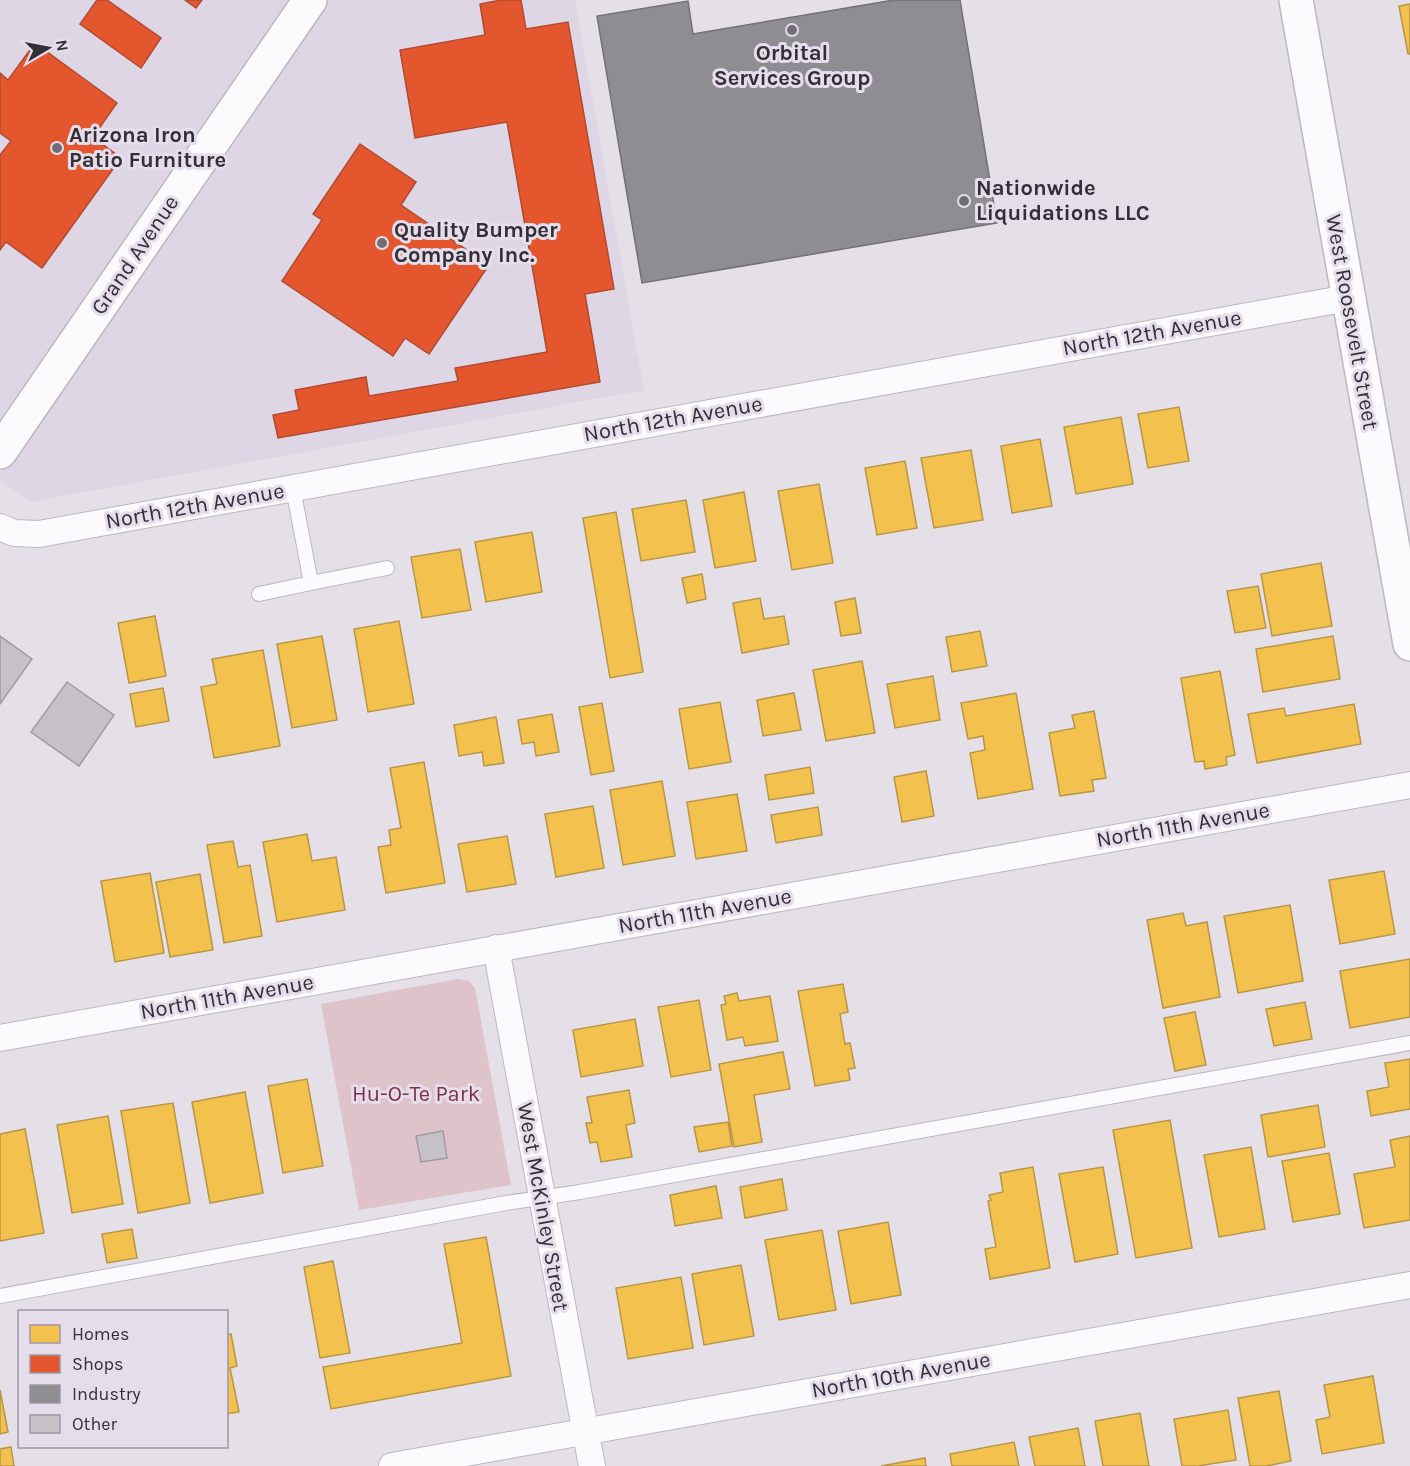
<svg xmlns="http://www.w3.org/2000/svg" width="1410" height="1466" viewBox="0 0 1410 1466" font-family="Karla,sans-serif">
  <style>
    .built { fill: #dfd6e5 }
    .green { fill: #dec3ca }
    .homes { fill: #f2c14e; stroke: #b99546; stroke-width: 1.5 }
    .shops { fill: #e4572e; stroke: #af4b30; stroke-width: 1.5 }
    .industry { fill: #8d8d92; stroke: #727176; stroke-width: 1.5 }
    .building { fill: #c6c1c6; stroke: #a09ba0; stroke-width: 1.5 }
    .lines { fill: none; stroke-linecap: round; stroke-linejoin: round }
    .service-casing { stroke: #bbb8be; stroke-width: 16 }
    .minor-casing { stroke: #bbb8be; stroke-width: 28 }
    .tertiary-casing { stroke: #bbb8be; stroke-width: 36 }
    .secondary-casing { stroke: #bbb8be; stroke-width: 36 }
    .service { stroke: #fbfafc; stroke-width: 14 }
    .minor { stroke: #fbfafc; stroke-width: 26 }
    .tertiary { stroke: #fbfafc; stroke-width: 33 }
    .secondary { stroke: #fbfafc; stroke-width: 33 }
    .poi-dot { fill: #716d74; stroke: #e5ddec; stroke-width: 2 }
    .labels { text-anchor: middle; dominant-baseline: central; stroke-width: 6; stroke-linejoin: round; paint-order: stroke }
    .poi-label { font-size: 22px; font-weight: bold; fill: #332f35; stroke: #e5ddec; text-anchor: start }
    .street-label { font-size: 22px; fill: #332f35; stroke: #e5ddec }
    .park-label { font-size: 22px; fill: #7d3144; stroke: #e5ddec }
  </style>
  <rect width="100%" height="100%" fill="#e5e0e8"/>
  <path class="built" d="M 0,0 L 575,0 L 644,390 L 30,502 L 0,480 Z"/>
  <path class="green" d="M 458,979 L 469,981 L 475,988 L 511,1185 L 359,1210 L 321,1004 Z"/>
  <path class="homes" d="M 1410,4 L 1410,54 L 1408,54 L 1399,6 Z
    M 1179,407 L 1189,461 L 1148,468 L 1138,414 Z
    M 1121,417 L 1133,484 L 1076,494 L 1064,427 Z
    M 1040,439 L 1052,506 L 1012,513 L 1001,446 Z
    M 971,450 L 983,520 L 934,528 L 921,458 Z
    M 905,461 L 917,528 L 877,535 L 865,468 Z
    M 819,484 L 833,563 L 792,570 L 778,491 Z
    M 744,492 L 756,561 L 715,568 L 703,500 Z
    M 686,500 L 695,552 L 641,561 L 632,509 Z
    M 616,512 L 643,672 L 610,678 L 583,518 Z
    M 532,532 L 542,592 L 486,602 L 475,542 Z
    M 460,549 L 471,610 L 422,618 L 411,557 Z
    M 1321,563 L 1332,626 L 1272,636 L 1261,574 Z
    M 702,574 L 706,599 L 687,603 L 682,578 Z
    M 1258,586 L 1266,628 L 1235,633 L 1227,591 Z
    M 760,598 L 764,619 L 784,616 L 789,644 L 742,653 L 733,603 Z
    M 855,598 L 861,633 L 841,636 L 835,602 Z
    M 155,616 L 166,676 L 129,683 L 118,623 Z
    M 399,621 L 414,704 L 368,712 L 354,629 Z
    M 980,631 L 987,666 L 952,672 L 946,637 Z
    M 322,636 L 337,720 L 292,728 L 277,644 Z
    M 1333,636 L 1340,679 L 1263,692 L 1256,649 Z
    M 263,650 L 280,746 L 214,758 L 201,687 L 217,684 L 212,659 Z
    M 862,661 L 875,733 L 826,741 L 813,670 Z
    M 1220,671 L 1235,755 L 1226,757 L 1227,765 L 1205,769 L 1204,761 L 1195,762 L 1181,678 Z
    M 933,676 L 940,720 L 895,728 L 887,684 Z
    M 163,688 L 169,721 L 136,727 L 130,694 Z
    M 794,693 L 801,730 L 763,736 L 757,700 Z
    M 1016,693 L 1033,789 L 978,799 L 970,753 L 985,750 L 983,736 L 968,739 L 961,703 Z
    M 720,702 L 731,762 L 689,769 L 679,709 Z
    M 602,703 L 614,771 L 591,775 L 579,707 Z
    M 1354,704 L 1361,744 L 1257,763 L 1248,714 L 1284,708 L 1286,716 Z
    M 1094,711 L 1106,778 L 1092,780 L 1094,791 L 1060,796 L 1049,733 L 1075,728 L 1072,715 Z
    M 552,714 L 559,752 L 536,756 L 534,742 L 522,744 L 518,720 Z
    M 496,717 L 504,763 L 484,766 L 482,752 L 459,756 L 454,725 Z
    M 424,762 L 445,883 L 386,893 L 378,847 L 391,845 L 389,830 L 401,828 L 390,768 Z
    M 810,767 L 814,793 L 769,800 L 765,775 Z
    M 926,771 L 934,816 L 902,822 L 894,777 Z
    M 662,781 L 675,856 L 623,865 L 610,790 Z
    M 737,794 L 747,851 L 696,859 L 687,802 Z
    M 593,806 L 604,868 L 556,877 L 545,814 Z
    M 818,807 L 822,835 L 776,843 L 771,815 Z
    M 307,834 L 312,861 L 336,857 L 345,910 L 277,922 L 263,842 Z
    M 507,836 L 516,884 L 467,892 L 458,844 Z
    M 233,841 L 238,867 L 250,865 L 262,936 L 224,943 L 207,845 Z
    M 1384,871 L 1395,934 L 1340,944 L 1329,880 Z
    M 150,873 L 164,953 L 115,962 L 101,881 Z
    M 200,874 L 213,950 L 170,957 L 156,882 Z
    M 1290,905 L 1303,981 L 1238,993 L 1224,916 Z
    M 1183,913 L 1186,926 L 1207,922 L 1220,997 L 1163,1008 L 1147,920 Z
    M 1410,959 L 1410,1017 L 1350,1028 L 1340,971 Z
    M 843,984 L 848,1012 L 840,1014 L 845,1044 L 850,1043 L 855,1068 L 848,1069 L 850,1080 L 815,1086 L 798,991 Z
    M 737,993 L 739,1001 L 770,996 L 778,1041 L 745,1046 L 743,1037 L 727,1040 L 721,1005 L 726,1004 L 724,996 Z
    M 699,1000 L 711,1070 L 671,1077 L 658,1007 Z
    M 1305,1002 L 1312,1039 L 1274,1046 L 1266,1009 Z
    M 1195,1012 L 1206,1065 L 1175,1071 L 1164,1018 Z
    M 635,1019 L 643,1066 L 581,1077 L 573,1030 Z
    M 783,1052 L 790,1089 L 754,1095 L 762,1142 L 734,1147 L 719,1064 Z
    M 1410,1059 L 1410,1109 L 1371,1116 L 1367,1091 L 1389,1087 L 1385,1063 Z
    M 307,1079 L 323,1166 L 283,1173 L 268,1086 Z
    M 629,1090 L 635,1123 L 626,1125 L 632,1157 L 601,1162 L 597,1142 L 590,1143 L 586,1123 L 592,1123 L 587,1097 Z
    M 245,1092 L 263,1193 L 210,1203 L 192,1102 Z
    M 173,1103 L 190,1203 L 138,1213 L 121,1111 Z
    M 1318,1105 L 1325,1147 L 1268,1157 L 1261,1115 Z
    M 108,1116 L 123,1204 L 72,1213 L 57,1125 Z
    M 1170,1120 L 1192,1248 L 1136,1258 L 1113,1130 Z
    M 728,1122 L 732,1146 L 699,1152 L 694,1127 Z
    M 25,1129 L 44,1233 L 0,1241 L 0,1134 Z
    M 1410,1136 L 1410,1220 L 1364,1228 L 1354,1174 L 1395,1167 L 1390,1140 Z
    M 1251,1147 L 1265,1229 L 1219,1237 L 1204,1155 Z
    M 1329,1153 L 1340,1214 L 1293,1222 L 1282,1161 Z
    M 1033,1167 L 1050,1268 L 990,1279 L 985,1249 L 996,1247 L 988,1201 L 991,1200 L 989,1195 L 1003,1192 L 1000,1173 Z
    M 1103,1167 L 1118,1254 L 1075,1262 L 1059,1174 Z
    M 782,1179 L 787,1210 L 745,1218 L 740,1187 Z
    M 716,1186 L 722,1218 L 675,1226 L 670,1195 Z
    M 888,1222 L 901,1295 L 851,1304 L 838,1231 Z
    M 132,1229 L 137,1258 L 107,1263 L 102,1234 Z
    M 822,1230 L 836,1310 L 779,1320 L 765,1240 Z
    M 486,1237 L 511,1376 L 331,1409 L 323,1367 L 462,1343 L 444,1244 Z
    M 333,1261 L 350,1353 L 320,1358 L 304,1267 Z
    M 741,1265 L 754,1336 L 704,1345 L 692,1274 Z
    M 681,1277 L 693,1348 L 628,1359 L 616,1288 Z
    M 231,1334 L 237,1366 L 230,1368 L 239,1412 L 226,1414 L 226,1335 Z
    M 1373,1376 L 1384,1443 L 1322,1454 L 1316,1420 L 1330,1417 L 1324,1385 Z
    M 0,1390 L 8,1432 L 0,1434 Z
    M 1279,1391 L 1291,1461 L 1266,1466 L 1250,1466 L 1238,1398 Z
    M 1228,1410 L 1236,1460 L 1198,1466 L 1182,1466 L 1174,1419 Z
    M 1140,1413 L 1149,1466 L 1103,1466 L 1095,1421 Z
    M 1078,1428 L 1085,1466 L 1035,1466 L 1029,1437 Z
    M 1014,1442 L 1019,1466 L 952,1466 L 950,1454 Z
    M 11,1447 L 14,1466 L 0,1466 L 0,1449 Z
    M 925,1458 L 926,1466 L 881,1466 Z"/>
  <path class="shops" d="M 97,0 L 107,0 L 161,38 L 141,68 L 80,24 Z
    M 185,0 L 202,0 L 196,8 Z
    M 501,0 L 521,0 L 526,29 L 568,22 L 614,289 L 585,294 L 600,382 L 278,438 L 273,415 L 299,410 L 295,390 L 366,377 L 369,396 L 458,381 L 455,368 L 547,352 L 507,122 L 415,138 L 400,50 L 485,35 L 480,4 Z
    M 35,43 L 117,103 L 93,137 L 121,158 L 42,268 L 6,242 L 0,250 L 0,155 L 11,141 L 0,133 L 0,73 L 8,80 Z
    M 360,144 L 416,182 L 401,205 L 489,265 L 429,354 L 405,338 L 393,356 L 282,281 L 322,220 L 313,214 Z"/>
  <path class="industry" d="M 894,0 L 960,0 L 997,223 L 642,283 L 597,16 L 688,1 L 693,34 Z"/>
  <path class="building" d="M 0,636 L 32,659 L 0,704 Z
    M 67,682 L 114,715 L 79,766 L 31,732 Z
    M 443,1131 L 447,1158 L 421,1162 L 416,1136 Z"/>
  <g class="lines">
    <g class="service-casing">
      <path id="service" d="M 311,583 L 387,568
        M 259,594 L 311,583 L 293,488
        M 0,1296 L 506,1203 L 580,1192 L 1410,1043"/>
    </g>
    <g class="minor-casing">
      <path id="minor" d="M 0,527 L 14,533 L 39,534 L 1348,298
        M 496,948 L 592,1466
        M 0,1038 L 1410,785
        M 392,1466 L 1410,1285"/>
    </g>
    <g class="tertiary-casing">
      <path id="tertiary" d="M 1296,0 L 1410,644"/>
    </g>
    <g class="secondary-casing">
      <path id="secondary" d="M 0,452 L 310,0"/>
    </g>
    <use href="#service" class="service"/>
    <use href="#minor" class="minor"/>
    <use href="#tertiary" class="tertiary"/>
    <use href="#secondary" class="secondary"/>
  </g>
  <g class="poi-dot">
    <circle cx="792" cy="30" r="6"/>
    <circle cx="57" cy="148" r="6"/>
    <circle cx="964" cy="201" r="6"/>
    <circle cx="382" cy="243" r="6"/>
  </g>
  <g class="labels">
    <g class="poi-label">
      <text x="792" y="53" text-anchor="middle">Orbital<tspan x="792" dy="25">Services Group</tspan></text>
      <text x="69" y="135">Arizona Iron<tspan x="69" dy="25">Patio Furniture</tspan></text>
      <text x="976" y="188">Nationwide<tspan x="976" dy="25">Liquidations LLC</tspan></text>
      <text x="394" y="230">Quality Bumper<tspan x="394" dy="25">Company Inc.</tspan></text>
    </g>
    <g class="street-label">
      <text transform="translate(135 255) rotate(-56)">Grand Avenue</text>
      <text transform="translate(1352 322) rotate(80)">West Roosevelt Street</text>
      <text transform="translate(1152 333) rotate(-10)">North 12th Avenue</text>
      <text transform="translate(673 419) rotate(-10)">North 12th Avenue</text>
      <text transform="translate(195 506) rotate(-10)">North 12th Avenue</text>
      <text transform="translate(1183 825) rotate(-10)">North 11th Avenue</text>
      <text transform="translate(705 911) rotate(-10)">North 11th Avenue</text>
      <text transform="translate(227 997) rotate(-10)">North 11th Avenue</text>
      <text transform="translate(543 1207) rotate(80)">West McKinley Street</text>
      <text transform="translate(901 1375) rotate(-10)">North 10th Avenue</text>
    </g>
    <g class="park-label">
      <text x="416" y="1094">Hu-O-Te Park</text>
    </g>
  </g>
  <rect x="18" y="1310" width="210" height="138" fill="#e5ddec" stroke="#9e97a3" stroke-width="1.5"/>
  <rect x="30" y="1325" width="30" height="18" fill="#f2c14e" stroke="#9e97a3" stroke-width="1.5"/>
  <text x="72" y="1340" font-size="18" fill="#332f35">Homes</text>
  <rect x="30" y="1355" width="30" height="18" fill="#e4572e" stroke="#9e97a3" stroke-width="1.5"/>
  <text x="72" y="1370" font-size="18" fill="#332f35">Shops</text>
  <rect x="30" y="1385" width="30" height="18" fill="#8d8d92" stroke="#9e97a3" stroke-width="1.5"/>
  <text x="72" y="1400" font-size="18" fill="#332f35">Industry</text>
  <rect x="30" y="1415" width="30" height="18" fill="#c6c1c6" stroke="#9e97a3" stroke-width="1.5"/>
  <text x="72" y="1430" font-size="18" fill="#332f35">Other</text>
  <g transform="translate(48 48) rotate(80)" stroke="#e5ddec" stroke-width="4.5" paint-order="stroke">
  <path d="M0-4.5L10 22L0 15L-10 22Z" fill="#332f35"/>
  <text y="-9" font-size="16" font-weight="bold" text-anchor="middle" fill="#332f35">N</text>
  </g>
</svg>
